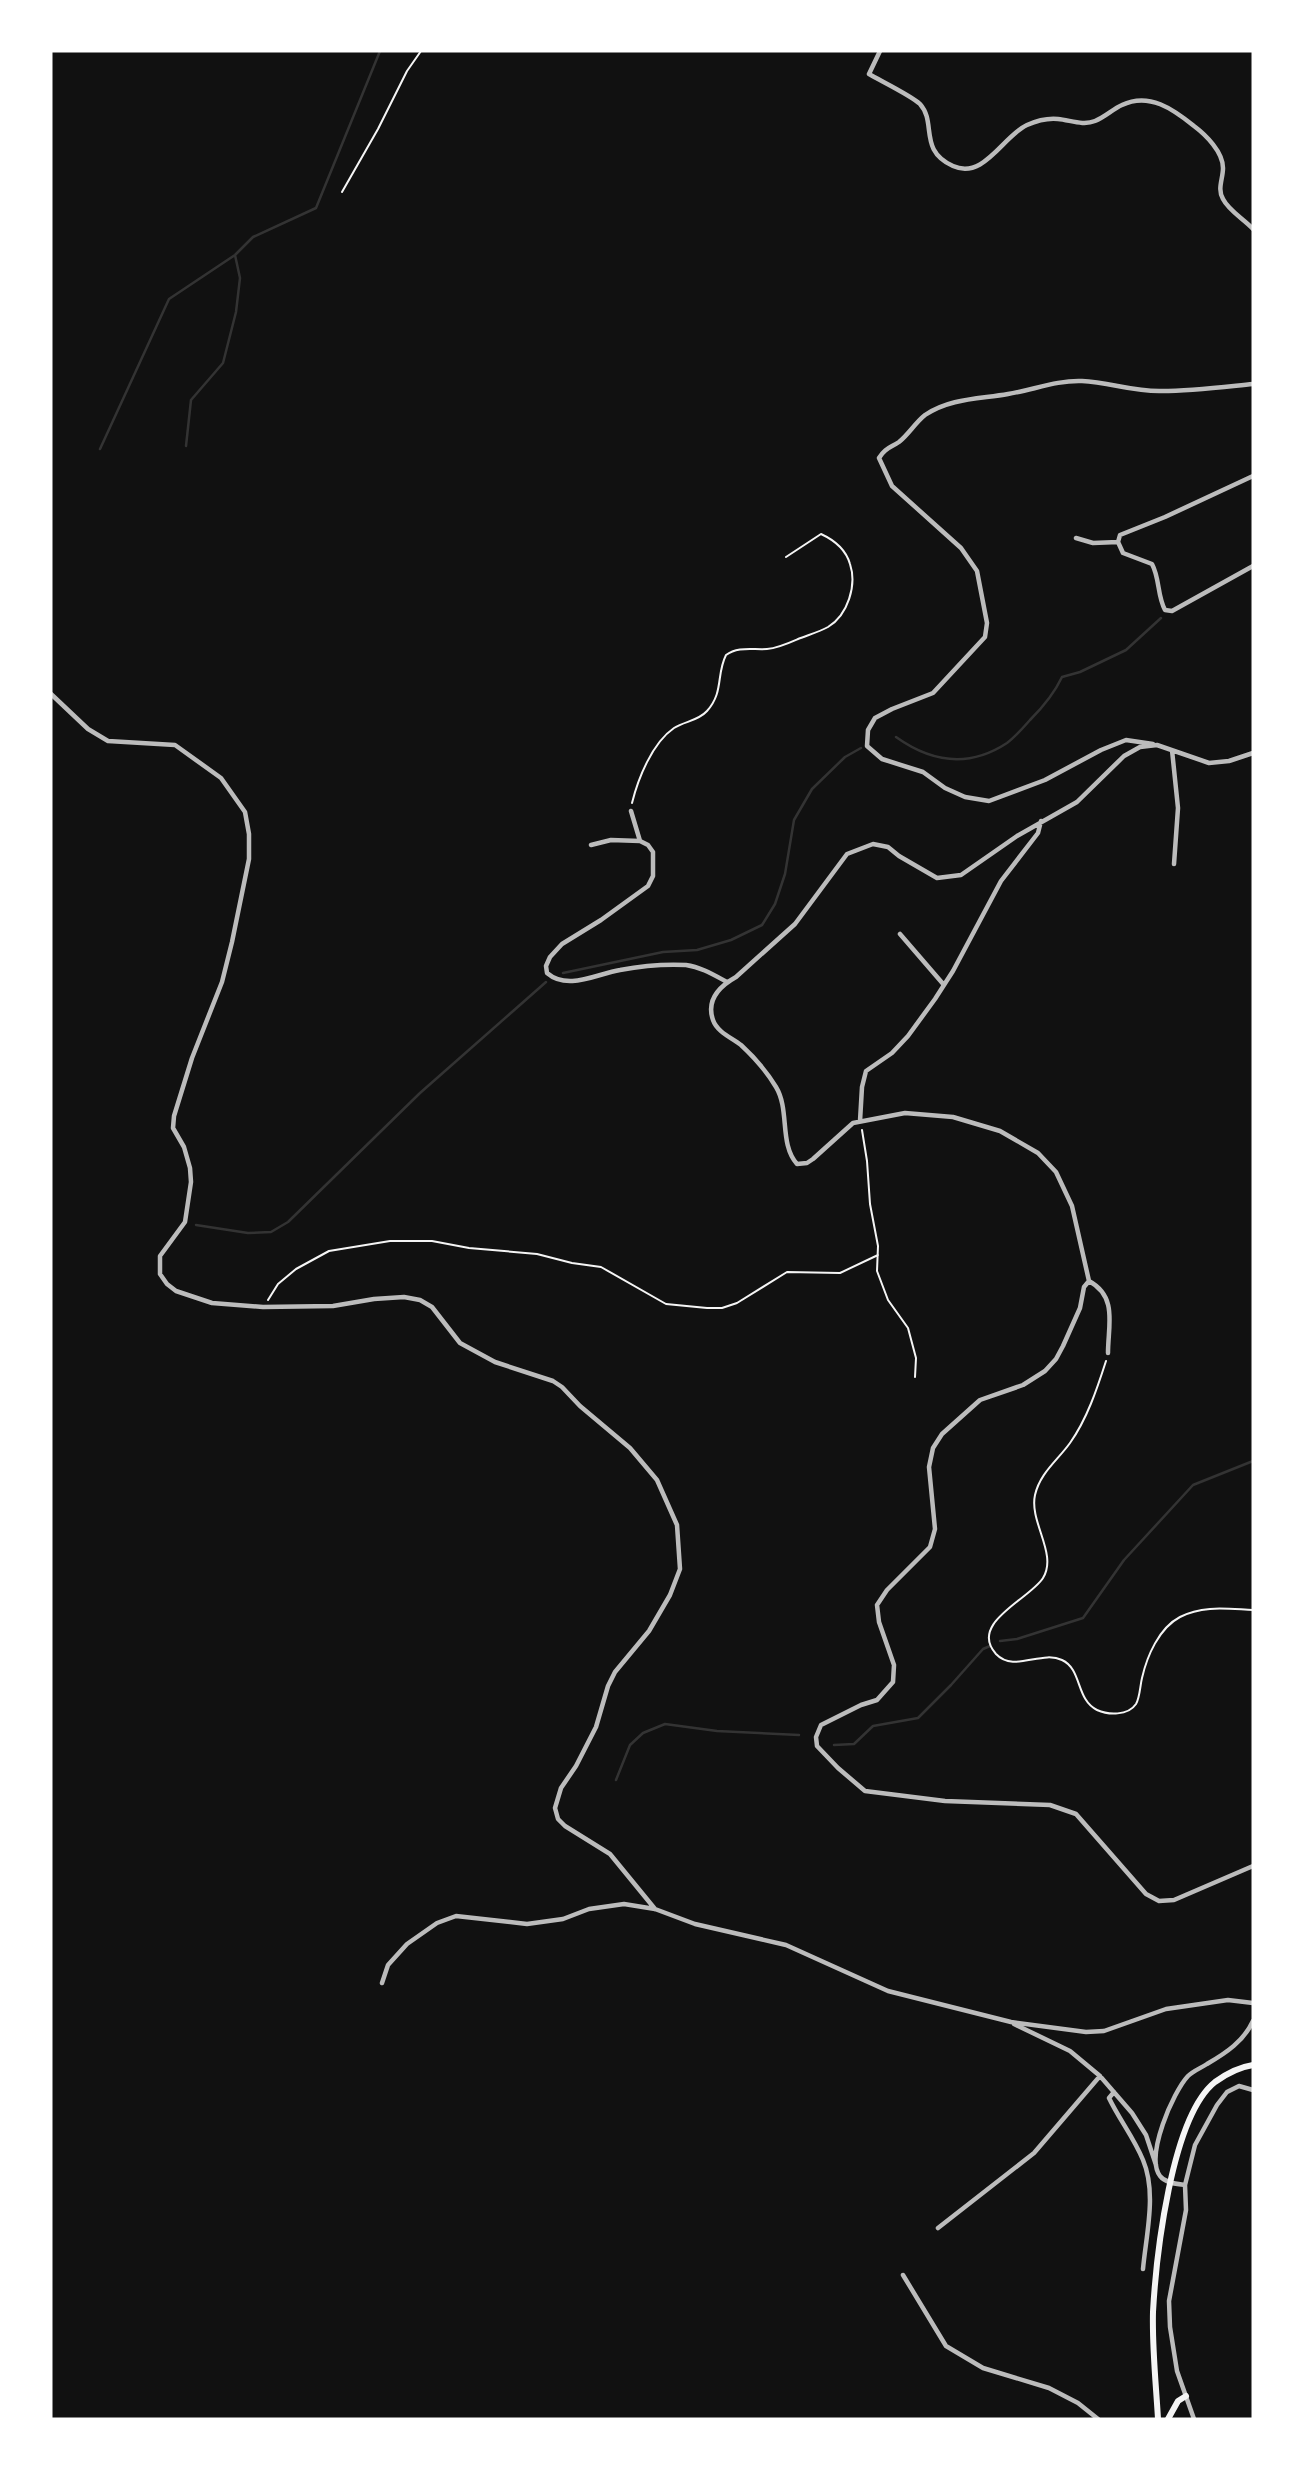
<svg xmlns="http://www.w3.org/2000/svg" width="1304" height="2470" viewBox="0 0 1304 2470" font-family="'Open Sans',sans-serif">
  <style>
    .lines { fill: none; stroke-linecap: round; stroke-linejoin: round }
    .stream { stroke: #333; stroke-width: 2.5 }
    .path { stroke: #f5f5f5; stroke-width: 2 }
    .minor { stroke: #bcbcbc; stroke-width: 4.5 }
    .secondary { stroke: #f5f5f5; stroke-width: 6 }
  </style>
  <rect width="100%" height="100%" fill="#111"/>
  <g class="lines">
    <path class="stream" d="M 186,446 L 191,400 L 223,363 L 236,312 L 240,278 L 235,255
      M 100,449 L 169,299 L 235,255 L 253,237 L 316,208 L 380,51
      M 896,737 C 931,762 969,768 1007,743 C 1015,737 1023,728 1030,720 C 1043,707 1054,694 1062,677 L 1080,672 L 1126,650 L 1161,618
      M 563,973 L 663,952 L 697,950 L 731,940 L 762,925 L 775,904 L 785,874 L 794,820 L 812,789 L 845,757 L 861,748
      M 196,1225 L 248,1233 L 271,1232 L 288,1222 L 420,1093 L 546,982
      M 1000,1641 L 1017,1639 L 1083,1618 L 1124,1560 L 1193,1485 L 1253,1461
      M 834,1745 L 854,1744 L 873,1726 L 918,1718 L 951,1685 L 983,1649 L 990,1646
      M 616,1780 L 630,1745 L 643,1733 L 665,1724 L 717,1731 L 799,1735"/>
    <path class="path" d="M 342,192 L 378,129 L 407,71 L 421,51
      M 632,803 C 638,779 652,743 674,728 C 685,721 698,721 707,711 C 724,692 716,675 726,655 C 738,646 753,650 767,649 C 778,648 789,643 798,639 C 808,635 819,632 828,627 C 848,615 857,585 850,564 C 846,550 834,540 821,534 L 786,557
      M 862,1130 L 867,1161 L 870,1204 L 878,1246 L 877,1271 L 888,1300 L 908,1328 L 916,1358 L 915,1377
      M 268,1300 L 278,1284 L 296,1269 L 329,1251 L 390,1241 L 432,1241 L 469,1248 L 537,1254 L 572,1263 L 601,1267 L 666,1304 L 707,1308 L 722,1308 L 737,1303 L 787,1272 L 840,1273 L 878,1255
      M 1106,1361 C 1097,1389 1087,1419 1070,1443 C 1057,1461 1040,1473 1035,1495 C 1029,1522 1058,1554 1043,1578 C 1030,1599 968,1623 996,1654 C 1014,1673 1041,1650 1062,1660 C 1082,1669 1076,1700 1097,1710 C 1108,1715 1128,1716 1136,1704 C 1140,1697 1140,1686 1142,1678 C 1147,1656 1159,1628 1180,1617 C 1203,1605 1228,1609 1253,1610"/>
    <path class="minor" d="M 880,51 L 869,74 C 881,81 912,96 920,104 C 937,123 918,150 953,166 C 984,180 1003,136 1027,125 C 1036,121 1048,118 1058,119 C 1070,120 1083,126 1095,121 C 1105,117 1113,109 1122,105 C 1149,92 1173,109 1194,126 C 1206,135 1223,152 1223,168 C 1223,179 1217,189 1223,199 C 1229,211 1244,219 1253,229
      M 1253,476 L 1165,517 L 1120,535 L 1118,542 L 1123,553 L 1152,564 C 1160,579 1157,595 1165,610 L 1172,611 L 1253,566
      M 1076,538 L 1093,543 L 1118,542
      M 51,694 L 88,729 L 108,741 L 175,745 L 221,778 L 245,812 L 249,834 L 249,859 L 232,942 L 222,982 L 192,1058 L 174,1116 L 173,1128 L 184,1147 L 190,1168 L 191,1182 L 185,1222 L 160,1256 L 160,1274 L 167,1284 L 176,1291 L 212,1303 L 263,1307 L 333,1306 L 374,1299 L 404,1297 L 420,1300 L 432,1307 L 460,1343 L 495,1362 L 553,1381 L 562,1387 L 580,1406 L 630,1448 L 657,1480 L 677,1525 L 680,1569 L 670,1595 L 649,1631 L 615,1672 L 608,1686 L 596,1727 L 576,1766 L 561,1788 L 555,1808 L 558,1819 L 565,1826 L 610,1854 L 655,1909
      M 1153,744 L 1126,740 L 1101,750 L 1045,780 L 989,801 L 965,797 L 945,788 L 923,772 L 882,759 L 867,746 L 868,730 L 875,718 L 892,709 L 933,693 L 985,637 L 987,623 L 977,571 L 961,548 L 892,486 L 879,458 C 885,448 890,448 899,442 C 909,434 915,423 925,415 C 950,398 980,399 1008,394 C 1033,390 1057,380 1082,381 C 1109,382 1134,392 1162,391 C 1192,391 1223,387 1253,384
      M 1172,750 L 1178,808 L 1174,864
      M 1253,753 L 1229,761 L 1209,763 L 1157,745 L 1140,747 L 1124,756 L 1077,802 L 1017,836 L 961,875 L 937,878 L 899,856 L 888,847 L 873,844 L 847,854 L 795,924 L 736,977 C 720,986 706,1000 713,1020 C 717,1032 732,1038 741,1045 C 754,1057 767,1072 776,1087 C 790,1110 779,1144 797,1164 L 807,1163 L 813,1159 L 853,1123 L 905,1113 L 953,1117 L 1000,1131 L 1038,1153 L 1056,1172 L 1072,1206 L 1089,1281 L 1084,1287 L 1080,1308 L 1063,1346 L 1056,1359 L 1045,1371 L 1023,1385 L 980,1400 L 942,1434 L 933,1448 L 929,1467 L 935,1529 L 930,1547 L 887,1590 L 877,1605 L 879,1622 L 894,1665 L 893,1682 L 877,1700 L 861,1705 L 821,1725 L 816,1737 L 817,1746 L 838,1768 L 865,1791 L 945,1801 L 1050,1805 L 1076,1814 L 1146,1894 L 1159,1901 L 1174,1900 L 1253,1866
      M 631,811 L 640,841 L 648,845 L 653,852 L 653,876 L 648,886 L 601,920 L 562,944 L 550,957 L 546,966 L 547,973 C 568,991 596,974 620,970 C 641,966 666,964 686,965 C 701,967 714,975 727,982
      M 591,845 L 611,840 L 640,841
      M 900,934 L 944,985
      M 860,1121 L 862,1087 L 866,1071 L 892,1053 L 908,1036 L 935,999 L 953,971 L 1001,881 L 1038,833 L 1041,821
      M 1089,1281 C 1118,1297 1108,1325 1108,1353
      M 382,1983 L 388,1965 L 407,1944 L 437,1923 L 456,1916 L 527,1924 L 563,1919 L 589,1909 L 624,1904 L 655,1909 L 695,1924 L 786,1945 L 888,1991 L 1011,2022 L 1086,2032 L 1104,2031 L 1166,2009 L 1228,2000 L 1253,2003
      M 1014,2024 L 1070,2051 L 1100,2076 L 1132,2113 L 1146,2135 L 1156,2165
      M 1114,2092 L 1109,2098 C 1119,2119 1134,2138 1143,2160 C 1157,2193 1146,2235 1143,2269
      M 1185,2185 C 1177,2184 1165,2183 1160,2176 C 1145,2156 1173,2092 1188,2076 C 1193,2071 1201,2068 1207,2064 C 1226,2053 1244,2041 1253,2021
      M 938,2228 L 1034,2153 L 1100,2076
      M 903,2275 L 946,2346 L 983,2368 L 1049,2388 L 1078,2403 L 1098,2419
      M 1194,2419 L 1177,2371 L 1170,2327 L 1169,2301 L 1186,2210 L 1185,2185 L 1195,2145 L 1217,2105 L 1227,2092 L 1239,2086 L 1253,2090"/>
    <path class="secondary" d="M 1158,2419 C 1156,2384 1152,2347 1153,2312 C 1156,2258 1171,2117 1215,2082 C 1226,2074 1240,2067 1253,2065
      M 1168,2419 L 1178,2401 L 1186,2396"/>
  </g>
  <rect width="1304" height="2470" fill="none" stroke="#ffffff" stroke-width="105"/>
</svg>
